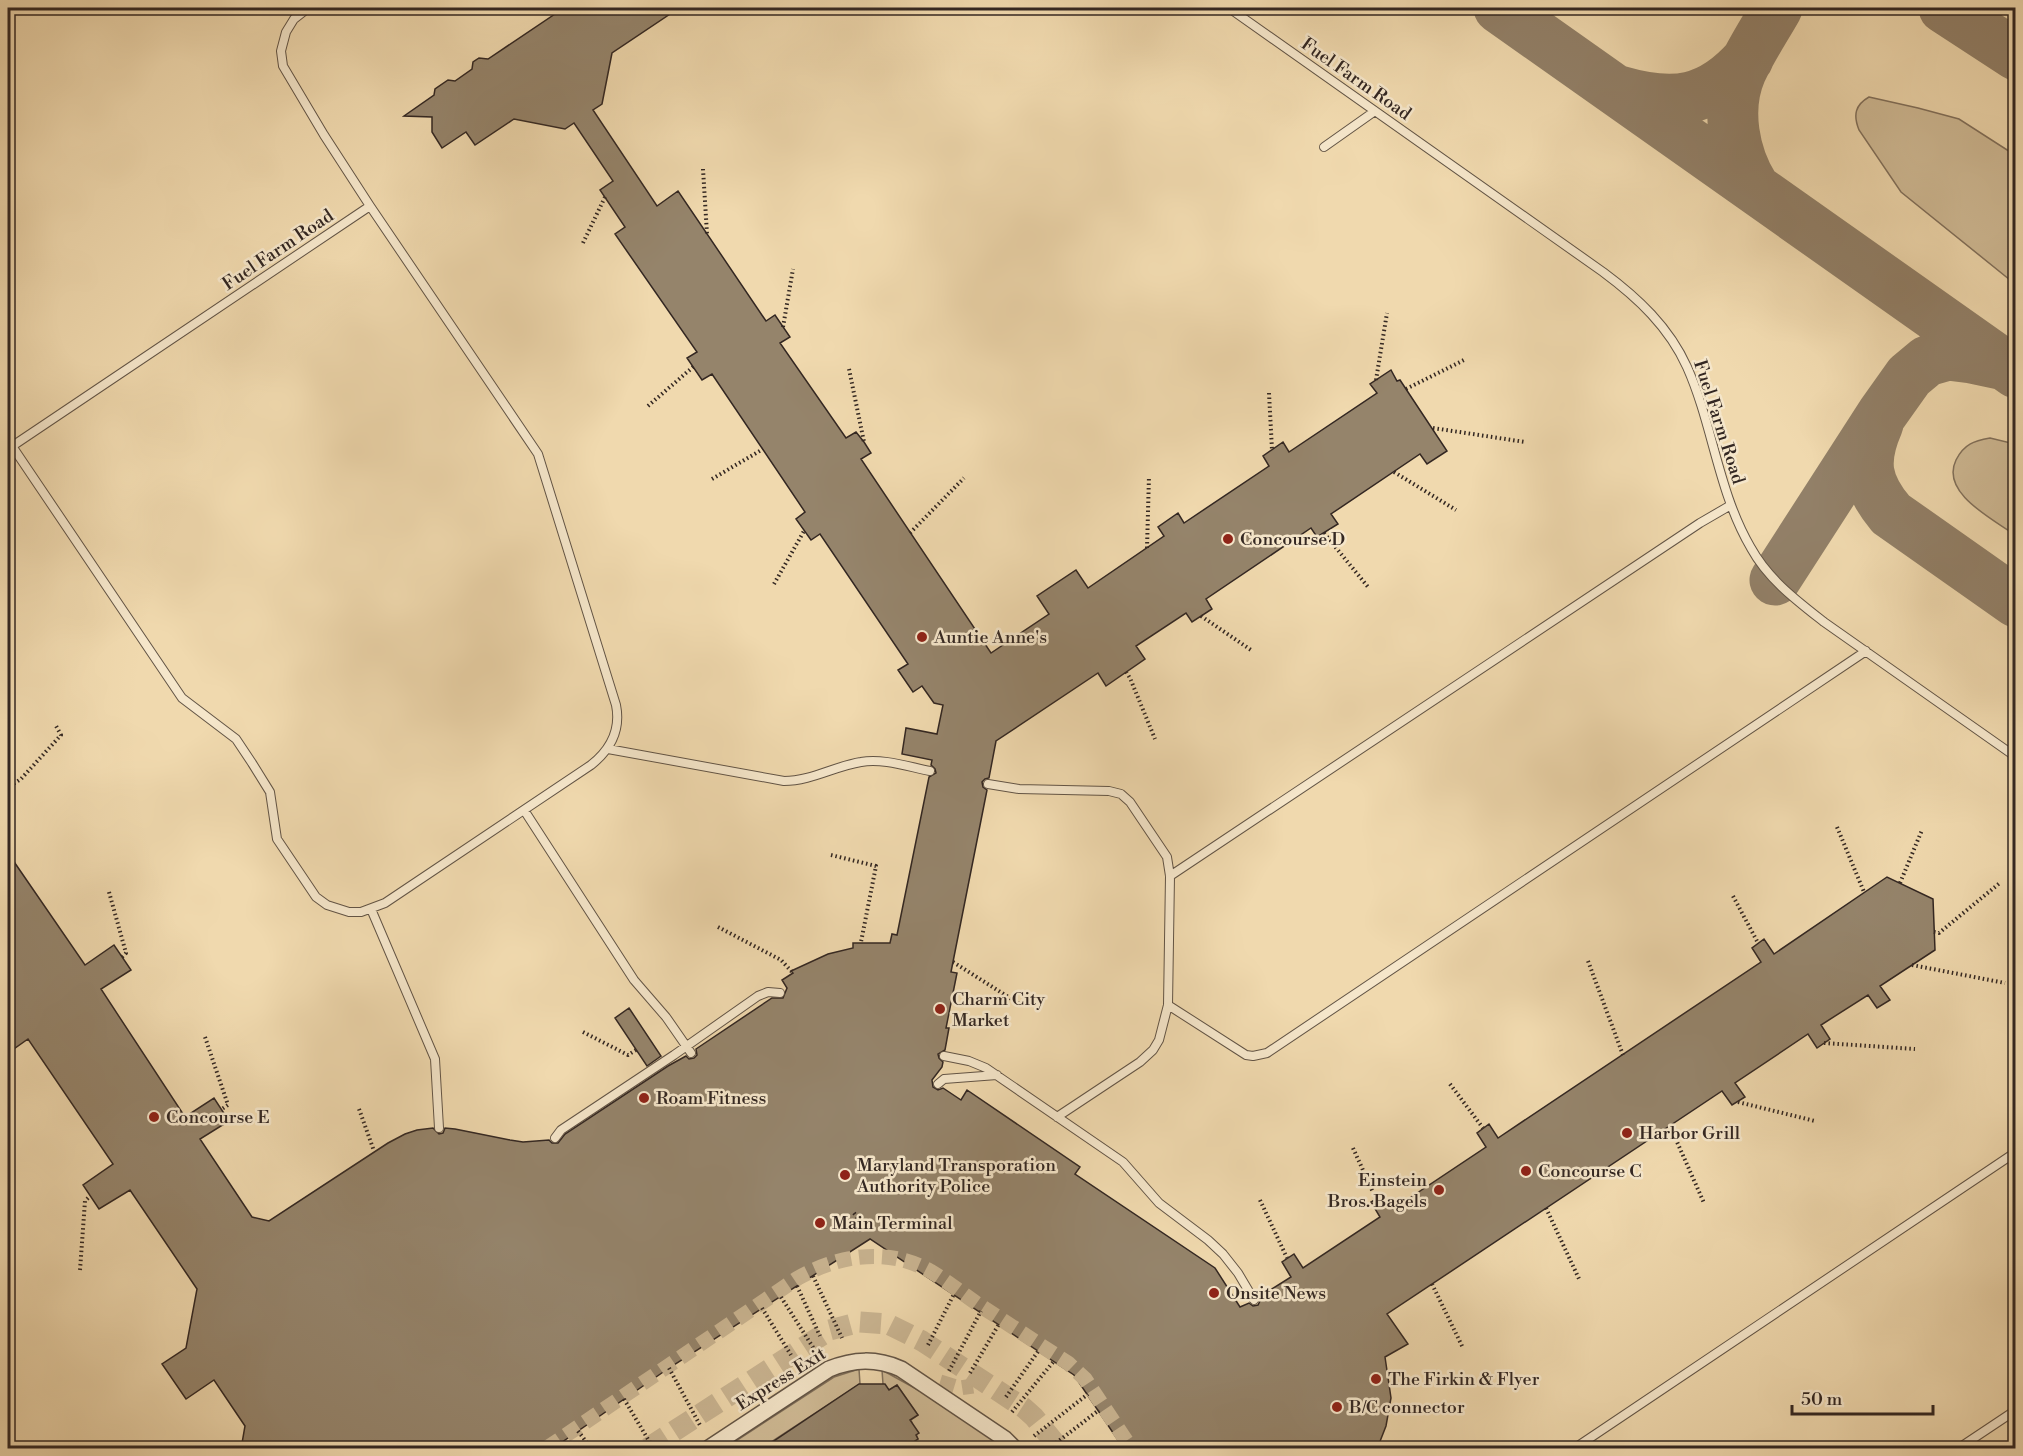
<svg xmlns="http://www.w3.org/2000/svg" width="2023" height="1456" viewBox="0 0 2023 1456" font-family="'Libre Bodoni',serif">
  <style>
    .green { fill: #d0bb96; stroke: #82715c; stroke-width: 1.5 }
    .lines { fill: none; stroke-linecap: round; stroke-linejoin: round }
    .taxiway { stroke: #928068; stroke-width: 51 }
    .building { fill: #95846b; stroke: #332722; stroke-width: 1.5 }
    .street-tunnel { stroke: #cab592; stroke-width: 15; stroke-dasharray: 15 8; stroke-linecap: butt }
    .secondary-tunnel { stroke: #cab592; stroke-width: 21; stroke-dasharray: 21 10; stroke-linecap: butt }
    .lane-casing { stroke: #625445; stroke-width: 10 }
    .street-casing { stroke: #625445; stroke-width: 18 }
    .path { stroke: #332722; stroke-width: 4; stroke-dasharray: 1.5 3; stroke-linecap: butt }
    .lane { stroke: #f5e6ca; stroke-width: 8 }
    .street { stroke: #f5e6ca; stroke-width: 15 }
    .poi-dot { fill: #8f2418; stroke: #f5e6ca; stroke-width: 2 }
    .labels { text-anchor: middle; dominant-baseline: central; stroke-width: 5; stroke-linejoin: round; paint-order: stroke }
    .street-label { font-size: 18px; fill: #332722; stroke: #f5e6ca }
    .poi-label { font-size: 18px; fill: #332722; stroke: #f5e6ca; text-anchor: start }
  </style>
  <rect width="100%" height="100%" fill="#f0d9ae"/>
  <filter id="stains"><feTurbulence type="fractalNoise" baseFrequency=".00333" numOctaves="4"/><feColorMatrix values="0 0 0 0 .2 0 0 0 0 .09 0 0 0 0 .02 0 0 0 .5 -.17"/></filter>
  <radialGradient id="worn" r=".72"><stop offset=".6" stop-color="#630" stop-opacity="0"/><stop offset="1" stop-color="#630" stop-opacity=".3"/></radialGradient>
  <path class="green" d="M 1869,97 L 1918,108 L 1959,119 L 2015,155 L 2015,284 L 1901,192 L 1859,130 C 1853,115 1855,105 1869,97 Z
    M 1990,438 L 2015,444 L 2015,535 C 1993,519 1940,493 1956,460 C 1964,444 1974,441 1990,438 Z
    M 859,1369 L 860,1384 L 762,1448 L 725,1448 L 834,1377 Z
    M 882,1370 L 920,1391 L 1005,1448 L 943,1448 L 936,1446 L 920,1448 L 915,1441 L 918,1439 L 911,1420 L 918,1415 L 897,1385 L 889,1390 L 883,1384 Z"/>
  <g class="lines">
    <path class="taxiway" d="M 1499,8 L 2016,373
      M 1944,8 L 2016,55
      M 1619,91 C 1674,107 1710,102 1748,59
      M 1754,187 C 1734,155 1725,109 1741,72 C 1751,50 1765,29 1777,8
      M 1878,424 C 1862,461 1865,483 1891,514 L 2016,602
      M 1775,580 L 1882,414 L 1909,376 L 1927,361 L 1948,355 L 1972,358 L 2005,365"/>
  </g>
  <path class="building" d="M 564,8 L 679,8 L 612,53 L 602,104 L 593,110 L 657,206 L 678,191 L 766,321 L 775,315 L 790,337 L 780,343 L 846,438 L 856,432 L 864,442 L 871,453 L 861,459 L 991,653 L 1049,614 L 1037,596 L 1076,570 L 1088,588 L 1164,536 L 1158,527 L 1178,513 L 1184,523 L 1269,466 L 1263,456 L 1283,442 L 1289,452 L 1377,393 L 1370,384 L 1391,370 L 1397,381 L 1400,380 L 1447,451 L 1427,464 L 1420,454 L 1331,514 L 1338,524 L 1317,537 L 1311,528 L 1206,599 L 1212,609 L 1192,622 L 1186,613 L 1136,646 L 1145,659 L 1106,686 L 1098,673 L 996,741 L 989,778 L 985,779 L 982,782 L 983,787 L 987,790 L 951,972 L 957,973 L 946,1028 L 949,1028 L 945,1050 L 938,1054 L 939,1058 L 943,1062 L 942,1067 L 932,1080 L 933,1087 L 938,1090 L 943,1088 L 961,1100 L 967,1090 L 1080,1167 L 1075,1174 L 1215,1268 L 1240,1307 L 1249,1303 L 1253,1306 L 1258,1305 L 1260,1301 L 1259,1297 L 1291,1277 L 1282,1262 L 1294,1254 L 1303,1268 L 1380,1217 L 1371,1202 L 1383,1195 L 1393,1209 L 1486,1147 L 1477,1133 L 1489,1124 L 1498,1138 L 1761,962 L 1752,948 L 1764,939 L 1774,954 L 1887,877 L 1933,899 L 1935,950 L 1880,986 L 1890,1000 L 1877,1008 L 1868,995 L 1821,1025 L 1830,1039 L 1817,1048 L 1808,1034 L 1735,1083 L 1745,1097 L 1732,1105 L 1722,1091 L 1387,1314 L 1408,1344 L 1385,1357 L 1391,1398 L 1386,1426 L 1377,1449 L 1124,1449 L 1074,1375 L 870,1239 L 669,1368 L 552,1449 L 241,1449 L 245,1426 L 214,1380 L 186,1399 L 162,1364 L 186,1348 L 197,1289 L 130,1190 L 99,1209 L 83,1185 L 113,1164 L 28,1039 L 8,1053 L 8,853 L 85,965 L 114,945 L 131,970 L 101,989 L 185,1117 L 214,1098 L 229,1121 L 200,1139 L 252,1217 L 269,1221 L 388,1143 L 405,1134 L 417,1130 L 433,1128 L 439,1134 L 443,1133 L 445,1128 L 455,1129 L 510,1140 L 523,1142 L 549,1140 L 552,1143 L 558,1143 L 565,1134 L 668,1066 L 686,1056 L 689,1059 L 694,1058 L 697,1055 L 696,1049 L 772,998 L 783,998 L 787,988 L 782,980 L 793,973 L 791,971 L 828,954 L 853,948 L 853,943 L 890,943 L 892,934 L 897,935 L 929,777 L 936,773 L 935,769 L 931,765 L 932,760 L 902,754 L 906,728 L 937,734 L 943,705 L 934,703 L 922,686 L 913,692 L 898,670 L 908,664 L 820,534 L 811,540 L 796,519 L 805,512 L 712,374 L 702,380 L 687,358 L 697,352 L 615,234 L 625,227 L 600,190 L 613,181 L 574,123 L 565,129 L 514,119 L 475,145 L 466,132 L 442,148 L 432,132 L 432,117 L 404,116 L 434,95 L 435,89 L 448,80 L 455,81 L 472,69 L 473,62 L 479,58 L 488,59 Z
    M 629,1008 L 661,1056 L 647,1066 L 615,1018 Z
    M 859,1384 L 885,1384 L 889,1390 L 897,1385 L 918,1415 L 910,1420 L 919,1433 L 916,1435 L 918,1439 L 915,1441 L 920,1449 L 762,1449 Z"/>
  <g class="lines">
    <path class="street-tunnel" d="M 940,1382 L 960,1388 L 973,1386
      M 547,1448 L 798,1278 C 839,1255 887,1247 930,1271 C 947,1281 963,1294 979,1305 C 1009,1324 1038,1344 1068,1363 L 1085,1379 L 1131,1448"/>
    <path class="secondary-tunnel" d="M 648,1448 L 830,1330 L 860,1322 L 888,1324 L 922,1341 L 1024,1408 L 1034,1417 L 1059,1448"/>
    <g class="lane-casing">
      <path id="lane" d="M 1229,8 L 1603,272 C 1638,298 1669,327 1687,367 C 1713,425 1718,492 1751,548 C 1768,579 1796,600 1824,622 L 2016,757
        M 1324,147 L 1375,111
        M 12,446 L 182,698 L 236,739 L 252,763 L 270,792 L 277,839 L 316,897 L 327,905 L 349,912 L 361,912 L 385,903 L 591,765 C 610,750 621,730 616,705 L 538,454 L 370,206 L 324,135 L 283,66 L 281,51 L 286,32 L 294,19 L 308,8
        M 8,449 L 370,206
        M 608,749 L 784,781 C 811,781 835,766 861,762 C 883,758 909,767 930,771
        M 988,784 L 1019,789 L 1109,791 L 1121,794 L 1130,802 L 1167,857 L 1170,876 L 1168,1005 L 1159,1040 L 1153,1050 L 1140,1062 L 1057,1117
        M 524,810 L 634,980 L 666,1017 L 691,1053
        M 1170,876 L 1700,523 L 1731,505
        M 371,909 L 435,1059 L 439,1128
        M 1168,1005 L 1246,1055 L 1253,1056 L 1267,1053 L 1866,651
        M 944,1056 L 969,1061 L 986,1068 L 1123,1162 L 1159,1203 L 1208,1240 L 1223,1254 L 1238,1273 L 1254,1300
        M 938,1084 L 944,1079 L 997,1075
        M 555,1138 L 561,1130 L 674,1055 L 758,996 L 768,992 L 780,993
        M 1575,1448 L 2016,1152
        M 1959,1448 L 2016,1410"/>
    </g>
    <g class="street-casing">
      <path id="street" d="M 709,1448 L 829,1369 C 854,1359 876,1358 901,1369 L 1005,1439 L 1014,1448"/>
    </g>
    <path class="path" d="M 703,169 L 707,234
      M 583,243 L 605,197
      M 783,327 L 793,269
      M 849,369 L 864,442
      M 1376,380 L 1387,313
      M 1406,389 L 1466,359
      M 1269,393 L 1272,450
      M 648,406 L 693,367
      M 1433,428 L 1525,442
      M 1394,472 L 1456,510
      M 712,479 L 763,449
      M 910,533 L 964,478
      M 1324,533 L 1368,587
      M 1147,548 L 1149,476
      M 774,584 L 804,531
      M 1201,616 L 1251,650
      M 8,636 L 11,639 L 8,655
      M 1126,672 L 1130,678 L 1155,739
      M 10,786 L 21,779 L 61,735 L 55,724
      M 1837,827 L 1864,892
      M 831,855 L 876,866 L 861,942
      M 1900,883 L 1922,830
      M 109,892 L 126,953 L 122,957
      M 1733,896 L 1758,943
      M 718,927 L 781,960 L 792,972
      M 1934,932 L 1939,933 L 2001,882
      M 1588,961 L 1623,1055
      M 953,962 L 1021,1005
      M 1912,965 L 2005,983
      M 583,1032 L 628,1055 L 636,1050
      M 205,1037 L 228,1105 L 222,1109
      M 1824,1043 L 1915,1049
      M 1450,1084 L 1483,1128
      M 1738,1102 L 1815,1121
      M 359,1109 L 374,1151
      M 1670,1126 L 1704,1203
      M 1353,1148 L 1376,1199
      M 1260,1200 L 1287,1258
      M 1546,1208 L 1580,1281
      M 854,1213 L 863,1225 L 862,1230
      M 848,1217 L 857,1230 L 862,1230
      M 80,1270 L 85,1201 L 90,1196
      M 813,1276 L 842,1338
      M 1432,1284 L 1463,1348
      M 797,1286 L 820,1336
      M 781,1297 L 816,1352
      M 762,1308 L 791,1355
      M 928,1345 L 954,1294
      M 669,1368 L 701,1427
      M 949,1371 L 981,1311
      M 970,1373 L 999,1324
      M 1006,1397 L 1039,1350
      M 624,1399 L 652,1446
      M 1012,1412 L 1054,1361
      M 578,1431 L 591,1448
      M 1034,1436 L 1088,1394
      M 1056,1443 L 1099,1410
      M 1137,1445 L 1140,1448
      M 1134,1447 L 1135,1448"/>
    <use href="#lane" class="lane"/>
    <use href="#street" class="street"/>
  </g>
  <g class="poi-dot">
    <circle cx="1228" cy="539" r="6"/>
    <circle cx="922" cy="637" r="6"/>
    <circle cx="940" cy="1009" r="6"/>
    <circle cx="644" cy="1098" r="6"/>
    <circle cx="154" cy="1117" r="6"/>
    <circle cx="1627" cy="1133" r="6"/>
    <circle cx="1526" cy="1171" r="6"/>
    <circle cx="845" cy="1175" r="6"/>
    <circle cx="1439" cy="1190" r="6"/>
    <circle cx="820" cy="1223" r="6"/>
    <circle cx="1214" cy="1293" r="6"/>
    <circle cx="1376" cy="1379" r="6"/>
    <circle cx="1337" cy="1407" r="6"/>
  </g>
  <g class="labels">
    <g class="street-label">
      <text transform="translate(1356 79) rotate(35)">Fuel Farm Road</text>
      <text transform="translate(278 250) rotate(-34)">Fuel Farm Road</text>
      <text transform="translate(1719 422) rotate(72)">Fuel Farm Road</text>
      <text transform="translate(781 1379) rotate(-32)">Express Exit</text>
    </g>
    <g class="poi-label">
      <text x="1240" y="539">Concourse D</text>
      <text x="934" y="637">Auntie Anne's</text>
      <text x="952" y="999">Charm City<tspan x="952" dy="21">Market</tspan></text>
      <text x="656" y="1098">Roam Fitness</text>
      <text x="166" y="1117">Concourse E</text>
      <text x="1639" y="1133">Harbor Grill</text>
      <text x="857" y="1165">Maryland Transporation<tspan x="857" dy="21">Authority Police</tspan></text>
      <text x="1538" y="1171">Concourse C</text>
      <text x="1427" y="1180" text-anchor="end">Einstein<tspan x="1427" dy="21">Bros. Bagels</tspan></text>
      <text x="832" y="1223">Main Terminal</text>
      <text x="1226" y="1293">Onsite News</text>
      <text x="1388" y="1379">The Firkin &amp; Flyer</text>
      <text x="1349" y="1407">B/C connector</text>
    </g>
  </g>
  <rect width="2023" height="1456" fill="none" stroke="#f0d9ae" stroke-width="30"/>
  <rect x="9" y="9" width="2005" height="1438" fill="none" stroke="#332722" stroke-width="3"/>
  <rect x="15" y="15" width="1993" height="1426" fill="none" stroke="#332722" stroke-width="1.5"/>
  <path d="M1792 1405v9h141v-9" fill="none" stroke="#332722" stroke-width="3"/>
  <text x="1801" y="1405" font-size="18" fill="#332722" stroke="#f5e6ca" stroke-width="4.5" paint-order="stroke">50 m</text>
  <rect width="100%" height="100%" filter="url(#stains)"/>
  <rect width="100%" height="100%" fill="url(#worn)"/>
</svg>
